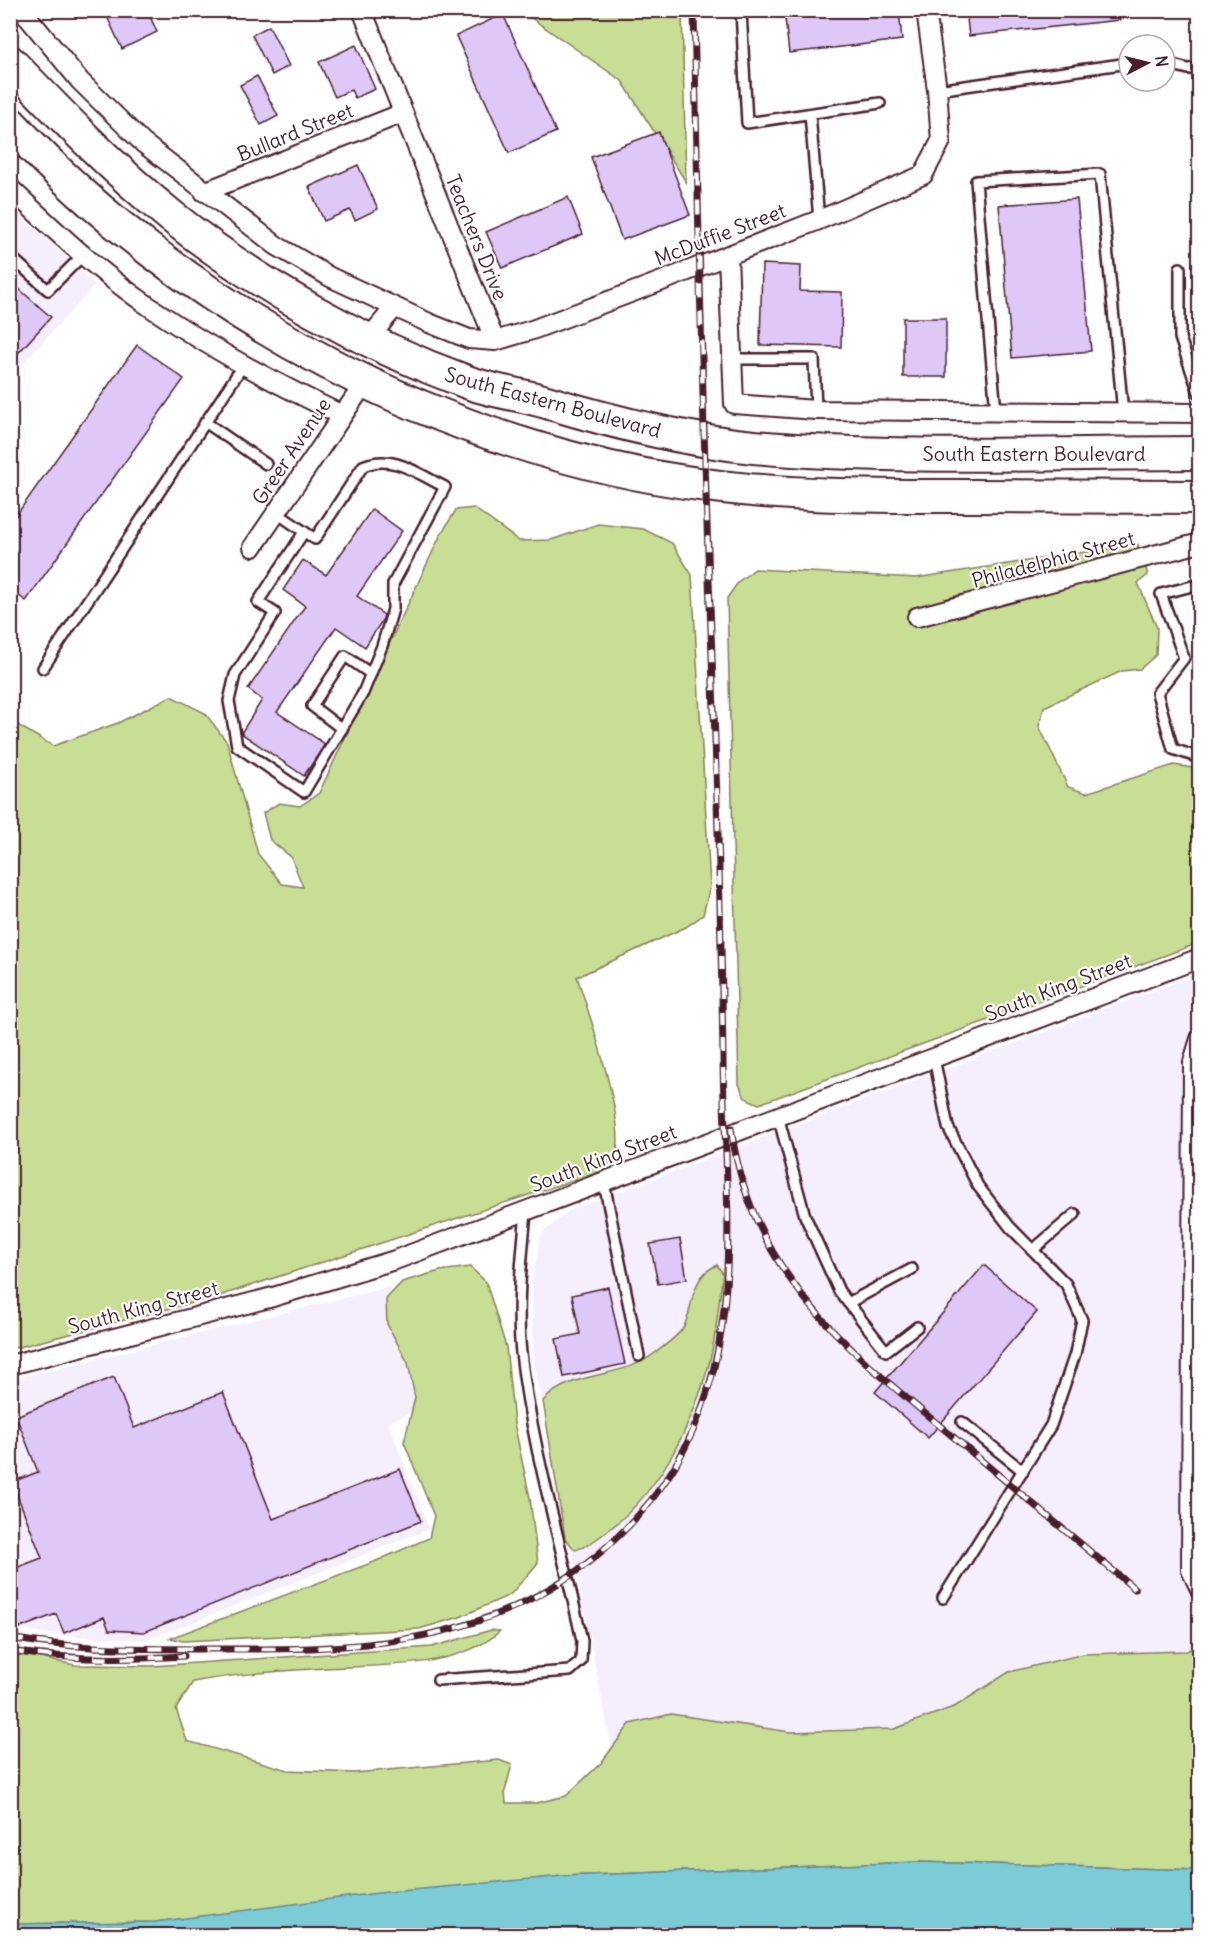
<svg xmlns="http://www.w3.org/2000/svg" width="1210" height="1946" viewBox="0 0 1210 1946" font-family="Delius,sans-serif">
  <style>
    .built { fill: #f5eefd }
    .green { fill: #c7de94; stroke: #887e60; stroke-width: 1.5 }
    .water { fill: #7cccd8; stroke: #688793; stroke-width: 1.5 }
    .building { fill: #ddc8f8; stroke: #4a1f2b; stroke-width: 1.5 }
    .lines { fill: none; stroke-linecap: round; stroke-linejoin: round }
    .lane-casing { stroke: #4a1f2b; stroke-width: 14 }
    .street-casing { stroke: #4a1f2b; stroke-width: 22 }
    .highway-casing { stroke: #4a1f2b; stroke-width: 36 }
    .lane { stroke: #fff; stroke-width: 9 }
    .street { stroke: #fff; stroke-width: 18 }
    .highway { stroke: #fff; stroke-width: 32 }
    .rail-casing { stroke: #4a1f2b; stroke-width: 7 }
    .rail { stroke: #fff; stroke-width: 4.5; stroke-dasharray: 14; stroke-linecap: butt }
    .labels { text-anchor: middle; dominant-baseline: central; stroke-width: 4.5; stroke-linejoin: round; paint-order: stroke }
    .street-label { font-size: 20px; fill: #4a1f2b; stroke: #fff }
  </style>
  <rect width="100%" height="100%" fill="#fff"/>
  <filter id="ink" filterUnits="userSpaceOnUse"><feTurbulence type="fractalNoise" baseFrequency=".0167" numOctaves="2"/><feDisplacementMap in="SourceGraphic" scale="12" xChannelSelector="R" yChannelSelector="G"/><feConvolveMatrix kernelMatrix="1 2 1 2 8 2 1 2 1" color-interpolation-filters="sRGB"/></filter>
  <g filter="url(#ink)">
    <path class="built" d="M 10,205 L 95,285 L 11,376 L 10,376 Z
      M 1199,974 L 1199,1765 L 612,1749 L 533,1356 L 532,1282 L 541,1234 L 569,1211 Z
      M 389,1287 L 435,1403 L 388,1422 L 429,1529 L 147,1640 L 55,1635 L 11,1628 L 10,1380 Z"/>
    <path class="green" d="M 521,11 L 682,11 L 686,182 L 622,81 Z
      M 474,508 L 519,541 L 551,540 L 598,524 L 643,529 L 672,543 L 692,575 L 710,886 L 703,915 L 686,927 L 577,977 C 589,1012 624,1118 617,1150 C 615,1156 608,1164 605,1170 L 219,1296 L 11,1349 L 11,721 L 53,746 L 118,723 L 171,696 L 205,713 L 227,742 L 258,854 L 282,884 L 303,887 L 291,857 L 270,840 L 263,813 L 279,803 L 300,806 L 319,793 L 440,536 L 456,510 Z
      M 1138,544 L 1148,575 L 1138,583 L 1157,628 L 1156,655 L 1140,669 L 1122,671 L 1044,707 L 1039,726 L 1068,787 L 1086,793 L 1174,765 L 1199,769 L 1199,943 L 759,1104 L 745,1098 L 739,1084 L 727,598 L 739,581 L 755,569 L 916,578 Z
      M 717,1265 L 723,1274 C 718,1303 717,1335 709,1364 C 692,1426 661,1489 610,1529 C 598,1538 589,1546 575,1550 L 565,1538 L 543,1401 C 571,1370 620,1380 655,1353 C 663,1347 677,1337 683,1328 C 695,1307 688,1278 717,1265 Z
      M 470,1267 L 486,1282 L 506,1347 L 514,1423 L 530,1498 L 538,1563 L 510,1595 L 460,1617 L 419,1629 L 183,1641 L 170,1638 L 374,1562 L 429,1538 L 434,1516 L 404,1442 L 415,1398 L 408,1363 L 387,1324 L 386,1299 L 402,1282 L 440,1271 Z
      M 491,1630 L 500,1631 C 460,1669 378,1665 325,1668 C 280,1671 237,1674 193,1682 L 176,1709 L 187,1741 L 288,1770 L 354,1773 L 499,1760 L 512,1765 L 505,1791 L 506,1803 L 536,1803 L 566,1796 L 601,1763 L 630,1724 L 671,1714 L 790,1732 L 894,1729 L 956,1706 L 1009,1672 L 1084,1654 L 1187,1651 L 1199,1645 L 1199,1870 L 917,1862 L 563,1876 L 155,1922 L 11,1924 L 10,1652 L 75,1665 L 152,1666 L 432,1647 Z"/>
    <path class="water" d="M 917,1862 L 1199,1870 L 1199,1935 L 11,1935 L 11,1924 L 155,1922 L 378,1893 L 563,1876 Z"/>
    <path class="building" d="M 104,10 L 147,10 L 157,32 L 122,49 Z
      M 784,10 L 899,10 L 902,40 L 789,53 Z
      M 966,10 L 1120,10 L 1120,20 L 969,36 Z
      M 503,14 L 556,132 L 509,153 L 456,36 Z
      M 269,26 L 289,66 L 272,75 L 252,35 Z
      M 356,45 L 375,89 L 355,98 L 351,90 L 335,97 L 319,62 Z
      M 257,76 L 278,116 L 261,125 L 240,85 Z
      M 659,132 L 690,215 L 622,240 L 591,157 Z
      M 358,165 L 378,209 L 355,220 L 350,210 L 324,221 L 309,187 Z
      M 568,197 L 583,234 L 502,268 L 486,232 Z
      M 1077,199 L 1091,351 L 1012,358 L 999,205 Z
      M 762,264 L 801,266 L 800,291 L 842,292 L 841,347 L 760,345 Z
      M 10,281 L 51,317 L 10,362 Z
      M 903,318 L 946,318 L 946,377 L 903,377 Z
      M 137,345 L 184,379 L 26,601 L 10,589 L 10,524 Z
      M 372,509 L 402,531 L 357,596 L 384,615 L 383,619 L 365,647 L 336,627 L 277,712 L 325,744 L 304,776 L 241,733 L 262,700 L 248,689 L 305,606 L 283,590 L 303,560 L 326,575 Z
      M 680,1239 L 687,1279 L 658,1284 L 650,1244 Z
      M 984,1265 L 1037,1312 L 928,1438 L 875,1392 Z
      M 608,1287 L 625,1364 L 564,1377 L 556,1339 L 580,1334 L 572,1295 Z
      M 114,1377 L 134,1428 L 223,1392 L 273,1519 L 400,1469 L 421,1521 L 144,1632 L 109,1630 L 104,1617 L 64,1633 L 56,1614 L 20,1628 L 10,1603 L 10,1570 L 42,1558 L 12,1482 L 38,1472 L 16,1416 Z"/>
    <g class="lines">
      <g class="lane-casing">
        <path id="lane" d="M 741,10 L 747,123 L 880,103
          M 1165,63 L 1188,69 L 1200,68
          M 937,90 L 1129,63
          M 810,114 L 819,220
          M 10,256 L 48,290 L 83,255
          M 1180,268 L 1180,338 L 1192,373
          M 732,359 L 814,359 L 816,410
          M 1200,373 L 1192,373 L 1200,395
          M 996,412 L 976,181 L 1100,174 L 1123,413
          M 205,422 L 266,464
          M 277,513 L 315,539 L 363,466 C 393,453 418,474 445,487 L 393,584 L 393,609 L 382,646 L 363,693 L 304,792 L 237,746 L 229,701 L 235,675 L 275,613 L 258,602 L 304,532
          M 1200,584 L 1161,594 L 1184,658 L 1157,693 L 1173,749 L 1200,758
          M 43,668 L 244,364
          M 342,729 L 312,706 L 345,656 L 371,674
          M 934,1058 L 948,1127 L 978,1186 L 1010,1227 L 1066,1284 L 1082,1320 L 1075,1354 L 1051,1425 L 943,1598
          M 778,1116 L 805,1216 L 839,1291 L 886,1351 L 917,1327
          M 604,1183 L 639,1356
          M 1034,1249 L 1075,1214
          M 848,1303 L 912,1269
          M 962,1422 L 1023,1471
          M 438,1680 L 570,1671 L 581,1661 L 582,1641 C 562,1545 532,1450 521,1353 C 516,1306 522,1258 526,1211"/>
      </g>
      <g class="street-casing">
        <path id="street" d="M 22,10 L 80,81 L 143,143 L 277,246 L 330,277 L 429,323 L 469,339 L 495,341 L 532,330 L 662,281 L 819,220 L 923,175 L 941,141 L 937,90 L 926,10
          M 362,10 L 495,341
          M 10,188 C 54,230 100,273 150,307 C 211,349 276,384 342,415
          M 204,192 L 403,113
          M 728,255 L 734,404 L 816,410 L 1200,413
          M 368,339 L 395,307
          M 253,547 L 366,381
          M 917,617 L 1200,543
          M 1200,1039 L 1193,1062 L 1191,1570 L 1200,1589
          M 10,1365 L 273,1297 L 395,1260 L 1200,958"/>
      </g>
      <g class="highway-casing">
        <path id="highway" d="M 10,62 C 62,116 113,169 171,216 C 257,285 363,344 467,382 C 491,391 518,394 543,401 C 612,422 682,440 754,447 C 900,460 1053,453 1200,453
          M 10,123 C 185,313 450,452 706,485 C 794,497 884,496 972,496 C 1048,496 1124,496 1200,497"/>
      </g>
      <use href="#lane" class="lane"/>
      <use href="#street" class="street"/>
      <use href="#highway" class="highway"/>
      <g class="rail-casing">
        <path id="rail" d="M 731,1128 C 752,1278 849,1350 957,1440 C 1016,1490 1075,1539 1135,1589
          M 10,1638 C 76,1650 142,1648 208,1649 C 347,1650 482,1649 595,1557 C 626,1531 654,1501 675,1466 C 749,1340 724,1196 723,1057 C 721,906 716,756 710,605 C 702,407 698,209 694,10
          M 10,1651 C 69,1660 125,1660 184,1656"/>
      </g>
      <use href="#rail" class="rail"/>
    </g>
  </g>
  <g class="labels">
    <g class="street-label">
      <text transform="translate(295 132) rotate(-22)">Bullard Street</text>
      <text transform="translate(720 234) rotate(-21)">McDuffie Street</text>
      <text transform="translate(477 237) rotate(68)">Teachers Drive</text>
      <text transform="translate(553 402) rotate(15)">South Eastern Boulevard</text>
      <text transform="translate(291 451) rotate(-56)">Greer Avenue</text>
      <text x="1034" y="453">South Eastern Boulevard</text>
      <text transform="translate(1053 559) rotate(-15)">Philadelphia Street</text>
      <text transform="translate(1058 987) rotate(-21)">South King Street</text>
      <text transform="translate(603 1158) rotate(-21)">South King Street</text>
      <text transform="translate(143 1307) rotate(-15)">South King Street</text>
    </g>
  </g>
  <rect width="1210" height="1946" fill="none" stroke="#fff" stroke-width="36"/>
  <rect x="18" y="18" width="1174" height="1910" fill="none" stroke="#4a1f2b" stroke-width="2" filter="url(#ink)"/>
  <g transform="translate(1147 63) rotate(83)"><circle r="28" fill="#ffffff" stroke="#b7a5aa" stroke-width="1.5"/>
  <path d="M0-4.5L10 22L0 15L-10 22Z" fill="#4a1f2b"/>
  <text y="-9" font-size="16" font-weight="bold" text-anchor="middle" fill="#4a1f2b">N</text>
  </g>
</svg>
